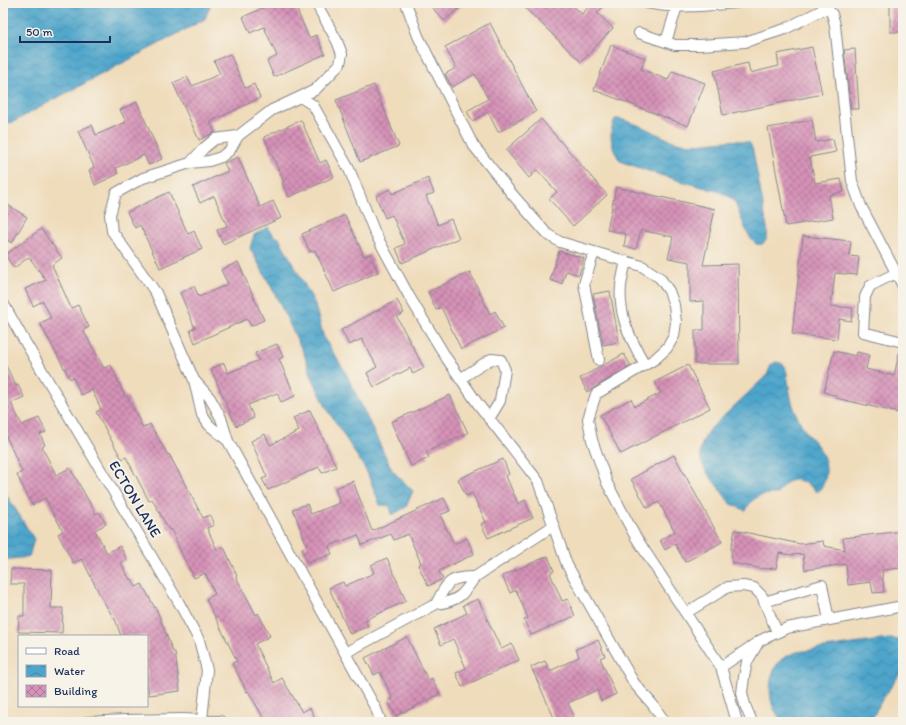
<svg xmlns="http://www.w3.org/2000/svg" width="906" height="725" viewBox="0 0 906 725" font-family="Itim,sans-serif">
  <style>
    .water { fill: url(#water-waves); stroke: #346a94 }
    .building { fill: url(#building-cross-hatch) }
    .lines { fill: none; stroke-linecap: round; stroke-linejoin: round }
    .minor-casing { stroke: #85868c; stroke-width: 12 }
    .minor { stroke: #fff; stroke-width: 10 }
    .labels { text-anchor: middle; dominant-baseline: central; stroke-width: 4; stroke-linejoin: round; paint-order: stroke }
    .street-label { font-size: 15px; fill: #1b2f5e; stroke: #f7f3e8 }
  </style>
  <defs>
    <pattern id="water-waves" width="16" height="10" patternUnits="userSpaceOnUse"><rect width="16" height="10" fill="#4ea5cb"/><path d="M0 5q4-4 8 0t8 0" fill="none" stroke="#4087a8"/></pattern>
    <pattern id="building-cross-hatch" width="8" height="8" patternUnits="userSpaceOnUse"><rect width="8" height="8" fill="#d692b7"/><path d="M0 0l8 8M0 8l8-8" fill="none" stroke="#ad7898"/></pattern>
  </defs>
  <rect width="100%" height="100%" fill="#f7f3e8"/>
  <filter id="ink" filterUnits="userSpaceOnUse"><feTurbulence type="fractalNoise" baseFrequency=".025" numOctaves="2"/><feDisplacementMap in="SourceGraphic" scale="8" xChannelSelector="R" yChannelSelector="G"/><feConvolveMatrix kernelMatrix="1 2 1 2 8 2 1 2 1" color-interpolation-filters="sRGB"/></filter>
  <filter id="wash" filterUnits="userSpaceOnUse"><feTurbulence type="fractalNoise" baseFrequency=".012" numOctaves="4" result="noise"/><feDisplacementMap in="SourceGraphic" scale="16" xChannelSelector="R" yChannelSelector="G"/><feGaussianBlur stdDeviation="0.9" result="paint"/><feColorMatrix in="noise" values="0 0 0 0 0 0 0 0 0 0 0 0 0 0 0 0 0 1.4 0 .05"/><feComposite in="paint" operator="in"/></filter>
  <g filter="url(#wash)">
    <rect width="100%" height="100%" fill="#efdcbb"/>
    <path class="water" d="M 3,3 L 211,3 L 205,19 C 141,54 76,87 13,122 L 3,124 Z
      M 615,119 C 633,118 662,140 682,143 C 705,147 727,136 750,143 L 753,151 L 767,227 C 768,232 768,235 766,240 C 752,260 739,209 735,203 C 732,198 727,195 720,192 L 663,176 L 620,161 C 611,146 608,135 615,119 Z
      M 268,227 L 274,236 L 279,238 L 314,302 L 324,338 L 346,373 L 392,470 L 413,491 L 406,507 L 392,515 L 390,506 L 380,505 L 367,472 L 326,407 L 312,377 L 304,354 L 274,292 L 250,248 L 254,235 Z
      M 776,362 L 781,363 L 785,366 C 789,380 789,397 795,411 C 798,419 803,428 808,435 C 812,440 817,444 820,450 C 828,463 829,482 817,492 C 801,477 789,474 777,494 C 762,493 751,497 746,511 L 730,503 L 706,471 L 701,461 L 700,452 L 702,444 L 708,431 L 767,375 L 771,365 Z
      M 3,489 L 34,539 L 29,557 L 3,560 Z
      M 888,639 L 903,640 L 903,670 L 883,698 L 870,722 L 783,722 C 780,718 776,713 774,709 C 767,693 769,666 785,657 C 789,655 793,654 797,652 Z"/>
    <g id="blocks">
      <path class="building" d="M 274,3 L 294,3 L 309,38 L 316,35 L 325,54 L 274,77 L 267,61 L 277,56 L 264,27 L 250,33 L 243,17 Z
        M 428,3 L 465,3 L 444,21 Z
        M 520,3 L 570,3 L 582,14 L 592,3 L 607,3 L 597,13 L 613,28 L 581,62 Z
        M 890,3 L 903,3 L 903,32 L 890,32 Z
        M 490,23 L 536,112 L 498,132 L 488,112 L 472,121 L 467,111 L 488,99 L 475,74 L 452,87 L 445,74 L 456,68 L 445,47 Z
        M 611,45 L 645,58 L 641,69 L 668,80 L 672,71 L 705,83 L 688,126 L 594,90 Z
        M 812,47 L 822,94 L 723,115 L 714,71 L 748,63 L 750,73 L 779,66 L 777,54 Z
        M 855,49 L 859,109 L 851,109 L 844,50 Z
        M 230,54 L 245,88 L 254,84 L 260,98 L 210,122 L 215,132 L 199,140 L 173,83 L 187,77 L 192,86 L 220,74 L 214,61 Z
        M 374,85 L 399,146 L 360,162 L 336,100 Z
        M 137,102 L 162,159 L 149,165 L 144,155 L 116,168 L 118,174 L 95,185 L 89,170 L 94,167 L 78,131 L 92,125 L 96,135 L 126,122 L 120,110 Z
        M 541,119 L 607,195 L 573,226 L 549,199 L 557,192 L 537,170 L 529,178 L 506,150 Z
        M 301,120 L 320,163 L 326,160 L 334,177 L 289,197 L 282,183 L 284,182 L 264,137 Z
        M 812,120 L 816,142 L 833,139 L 836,152 L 810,157 L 815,183 L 841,179 L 844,192 L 829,195 L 833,218 L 786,226 L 768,128 Z
        M 238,157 L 260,207 L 273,201 L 281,218 L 223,244 L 217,230 L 227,226 L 214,196 L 200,203 L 193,187 L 228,171 L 224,163 Z
        M 428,178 L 434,193 L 426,196 L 438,225 L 451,219 L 459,238 L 402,263 L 396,248 L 405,244 L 392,215 L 385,218 L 376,196 L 390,189 L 392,194 Z
        M 616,187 L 715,209 L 703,265 L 738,264 L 739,364 L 695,364 L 695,330 L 704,330 L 704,301 L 690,302 L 690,262 L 668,258 L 673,237 L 641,230 L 636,249 L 624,246 L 626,234 L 607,230 Z
        M 169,192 L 188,234 L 194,231 L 202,249 L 160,268 L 140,225 L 135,228 L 127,212 Z
        M 3,202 L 27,217 L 12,243 L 3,238 Z
        M 345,215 L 364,256 L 370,254 L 378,272 L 334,292 L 315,250 L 310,252 L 302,234 Z
        M 41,229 L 62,258 L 52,265 L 71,308 L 78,305 L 89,327 L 83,330 L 104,368 L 111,365 L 125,397 L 127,396 L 143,428 L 150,424 L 168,455 L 169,454 L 203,518 L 210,515 L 214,525 L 207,528 L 217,550 L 224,547 L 237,576 L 236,577 L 256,615 L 258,613 L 270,636 L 255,644 L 274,683 L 282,678 L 302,712 L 310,708 L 317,722 L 266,722 L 248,691 L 247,692 L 232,663 L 237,661 L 206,599 L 215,594 L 205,573 L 194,578 L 186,561 L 185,561 L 171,529 L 169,530 L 152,499 L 149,501 L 126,457 L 122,459 L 114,445 L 96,412 L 101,409 L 92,390 L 81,395 L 73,377 L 70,379 L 40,323 L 51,318 L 43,301 L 33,306 L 25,289 L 46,280 L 29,257 L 14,268 L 5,255 Z
        M 803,236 L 851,241 L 849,256 L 859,257 L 857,275 L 835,273 L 831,306 L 853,308 L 851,321 L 839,319 L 837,339 L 792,334 Z
        M 559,251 L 584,258 L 579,275 L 566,271 L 562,284 L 550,280 Z
        M 238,262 L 264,320 L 251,326 L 247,319 L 195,343 L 190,330 L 195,328 L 180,293 L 194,286 L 199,297 L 228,284 L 221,270 Z
        M 470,272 L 490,314 L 495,311 L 504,328 L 461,349 L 441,307 L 436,310 L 428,292 Z
        M 610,291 L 619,342 L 603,345 L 593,294 Z
        M 397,300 L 404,313 L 397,317 L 424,368 L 413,374 L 410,368 L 374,387 L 367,373 L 377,367 L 362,339 L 349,345 L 341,330 Z
        M 277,344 L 283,357 L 279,359 L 295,396 L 281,402 L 277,393 L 248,405 L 254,418 L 236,426 L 211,369 L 224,363 L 228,373 L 259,360 L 255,353 Z
        M 834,351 L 856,356 L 857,352 L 869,355 L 866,369 L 894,376 L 899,353 L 903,353 L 903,414 L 836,398 L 837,396 L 824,392 Z
        M 624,354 L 631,366 L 587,392 L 580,378 Z
        M 3,360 L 16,386 L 18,385 L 24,397 L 11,403 L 22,425 L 39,418 L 46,432 L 40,434 L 45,445 L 42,447 L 56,475 L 70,468 L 96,514 L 99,512 L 106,524 L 95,530 L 107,553 L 120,546 L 127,560 L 121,563 L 130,580 L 132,579 L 136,587 L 142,584 L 155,608 L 156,608 L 173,652 L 175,652 L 180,691 L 149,695 L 147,682 L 147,636 L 121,636 L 115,619 L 114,619 L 101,597 L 82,559 L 73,563 L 58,534 L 63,531 L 45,498 L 32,505 L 17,475 L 22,472 L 3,429 Z
        M 688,365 L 710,408 L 621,454 L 600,415 L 631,399 L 635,406 L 661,393 L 655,382 Z
        M 450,395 L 468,433 L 426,452 L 429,458 L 411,466 L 391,422 Z
        M 310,410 L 336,467 L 322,473 L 319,467 L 268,490 L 262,479 L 267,477 L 251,441 L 265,434 L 270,445 L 299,431 L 293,418 Z
        M 674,455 L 722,542 L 685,562 L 675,544 L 665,550 L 660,540 L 675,532 L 659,502 L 647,508 L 631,479 Z
        M 503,459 L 509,474 L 506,476 L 518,504 L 525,500 L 533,518 L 488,538 L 481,524 L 486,522 L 472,493 L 466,496 L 458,479 Z
        M 353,481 L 372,531 L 444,498 L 450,511 L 440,515 L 454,544 L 467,538 L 474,554 L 439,571 L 443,579 L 428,586 L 418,565 L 421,563 L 408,534 L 394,540 L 391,534 L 362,545 L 358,535 L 329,546 L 332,554 L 307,563 L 302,548 L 307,546 L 293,509 L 307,504 L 311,514 L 340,503 L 335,488 Z
        M 735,530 L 800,544 L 823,541 L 824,546 L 845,550 L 843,538 L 903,531 L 903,558 L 901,558 L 902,568 L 882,570 L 884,592 L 873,593 L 871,582 L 848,585 L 846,564 L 805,570 L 803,554 L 792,555 L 779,553 L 776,568 L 764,569 L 732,563 L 731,548 Z
        M 548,556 L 554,571 L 550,573 L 562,601 L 568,599 L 575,616 L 531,635 L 524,620 L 528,618 L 516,590 L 510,593 L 502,576 Z
        M 387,558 L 406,601 L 365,620 L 368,626 L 350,634 L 329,588 L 343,582 L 345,586 L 374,573 L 371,565 Z
        M 11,569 L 52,570 L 51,608 L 63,608 L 62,633 L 18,632 L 19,616 L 24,616 L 24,584 L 10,584 Z
        M 478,599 L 501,649 L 512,644 L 519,660 L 462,687 L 456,673 L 466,668 L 453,639 L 441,645 L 434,629 L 467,613 L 463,605 Z
        M 407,637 L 428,680 L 432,678 L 440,694 L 396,716 L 388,701 L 393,699 L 380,672 L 374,675 L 365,658 Z
        M 598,640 L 605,656 L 600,658 L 616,694 L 601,701 L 597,690 L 568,703 L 574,716 L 561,722 L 556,722 L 531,667 L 545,661 L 550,671 L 579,657 L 576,649 Z"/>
    </g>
  </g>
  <g filter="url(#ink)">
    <use href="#blocks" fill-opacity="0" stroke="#85868c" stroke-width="1"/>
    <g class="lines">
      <g class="minor-casing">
        <path id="minor" d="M 406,3 L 418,36 L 473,145 L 512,194 L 547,234 L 560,242 L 642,266 L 660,278 L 669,291 L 674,305 L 676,322 L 674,336 L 667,348 L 655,359 L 596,394 L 588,419 L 592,440 L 607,483 L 635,536 L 721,667 L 737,722
          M 647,3 C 676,9 706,6 736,3
          M 822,3 L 832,14 L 835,25 L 852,181 L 861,206 L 903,286
          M 639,33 L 675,45 L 700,45 L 745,42 L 785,29 L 826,8 L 828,3
          M 666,42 L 678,3
          M 300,97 L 313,105 L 349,169 L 375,233 L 409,296 L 447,359 L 478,404 L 538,481 L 567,565 L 634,683 L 653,705 L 665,722
          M 190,163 L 204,148 L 215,139 L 238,136
          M 594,252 L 584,284 L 599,360
          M 626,261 C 624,270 622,278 621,286 C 618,316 631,340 645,365
          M 896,273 L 870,286 L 865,297 L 863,332 L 903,342
          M 3,303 L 21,335 L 178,601 L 199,640 L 207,670 L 202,720
          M 460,379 L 491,359 L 501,360 L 505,370 L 500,401 L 489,419
          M 195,381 L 210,398 L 221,418 L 228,441 L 376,709 L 381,722
          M 228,441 L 209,425 L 202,415 L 194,380 L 156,293 L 112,231 L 110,215 L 116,193 L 143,178 L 190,163 L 209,161 L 221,157 L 230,150 L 238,136 L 272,110 L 315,90 L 340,64 L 342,54 L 337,41 L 316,3
          M 764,602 L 822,585 L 829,620
          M 436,604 C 447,582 450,576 475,577
          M 686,613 L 728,587 L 743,586 L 754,588 L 762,596 L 777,632
          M 345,653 L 436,604 C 459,601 463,595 475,577 L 553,526
          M 721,667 L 761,640 L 787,628 L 903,606
          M 87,722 L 126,720 L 183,719 L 220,721 L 222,722
          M 752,722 L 745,705 L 742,693 L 744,677 L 747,662 L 758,643"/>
      </g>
      <use href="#minor" class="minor"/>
    </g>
  </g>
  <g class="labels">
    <g class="street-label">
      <text transform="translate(135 499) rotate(59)">ECTON LANE</text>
    </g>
  </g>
  <rect width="906" height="725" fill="none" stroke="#f7f3e8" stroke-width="16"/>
  <rect x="18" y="635" width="130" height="72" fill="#f7f3e8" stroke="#9fa5b1"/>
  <rect x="26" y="648" width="20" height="6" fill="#ffffff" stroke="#9fa5b1"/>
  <text x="54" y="655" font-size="12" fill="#1b2f5e">Road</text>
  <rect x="26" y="665" width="20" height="12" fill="url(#water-waves)" stroke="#9fa5b1"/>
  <text x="54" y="675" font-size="12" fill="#1b2f5e">Water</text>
  <rect x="26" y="685" width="20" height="12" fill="url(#building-cross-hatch)" stroke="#9fa5b1"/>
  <text x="54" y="695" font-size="12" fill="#1b2f5e">Building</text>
  <path d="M20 36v6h90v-6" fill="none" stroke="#1b2f5e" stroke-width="2"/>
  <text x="26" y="36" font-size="12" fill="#1b2f5e" stroke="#f7f3e8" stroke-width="3" paint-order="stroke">50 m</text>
</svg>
